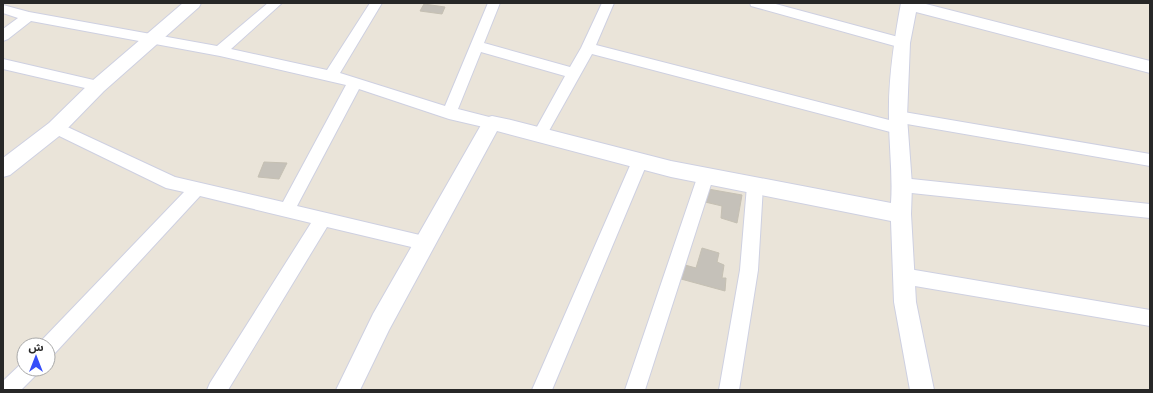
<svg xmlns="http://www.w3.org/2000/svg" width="1153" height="393" viewBox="0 0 1153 393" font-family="'Noto Sans','Noto Sans Arabic',sans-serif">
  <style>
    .building { fill: #c5c1b9; stroke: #c5c0b3 }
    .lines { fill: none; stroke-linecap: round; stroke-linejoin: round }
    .minor-casing { stroke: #ced0e1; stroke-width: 2 }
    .tertiary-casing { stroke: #ced0e1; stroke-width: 2 }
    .minor { fill: #fff; fill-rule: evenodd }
    .tertiary { fill: #fff; fill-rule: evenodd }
  </style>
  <rect width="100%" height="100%" fill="#eae4d9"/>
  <path class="building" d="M 424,4 L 445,7 L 442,14 L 420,11 Z
    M 264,162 L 287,163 L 279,179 L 258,177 Z
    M 708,189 L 742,195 L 737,223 L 721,218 L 722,206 L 705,202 Z
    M 702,248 L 719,253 L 717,262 L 724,265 L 722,278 L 726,278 L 725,291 L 681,279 L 685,265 L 696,268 Z"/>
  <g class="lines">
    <g class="minor-casing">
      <path id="minor" d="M 268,3 L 282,3 L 231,49 L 327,70 L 370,3 L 382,3 L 340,73 L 445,106 L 488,3 L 500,3 L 484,43 L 570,67 L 581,48 L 602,3 L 614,3 L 596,45 L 893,121 L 891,117 L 893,113 L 898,111 L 1150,154 L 1150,166 L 901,123 L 905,128 L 903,132 L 898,134 L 592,54 L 545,138 L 540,140 L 535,138 L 533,134 L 565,76 L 481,52 L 458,109 L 497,119 L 499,123 L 497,127 L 492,129 L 449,119 L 359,89 L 297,206 L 424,236 L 430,238 L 432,243 L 430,248 L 424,250 L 327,227 L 228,390 L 207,390 L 210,383 L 311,223 L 200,196 L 55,353 L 48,356 L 48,345 L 40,345 L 41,341 L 184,192 L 166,188 L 51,132 L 49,128 L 51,124 L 56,122 L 61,124 L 175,177 L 283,202 L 346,85 L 220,56 L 31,21 L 8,39 L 3,41 L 3,29 L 18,18 L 3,13 L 3,5 L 29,12 L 217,46 Z
        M 750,3 L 772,3 L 902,38 L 907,40 L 909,43 L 907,46 L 902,48 L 751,6 Z
        M 3,59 L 98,81 L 103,82 L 105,86 L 103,90 L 98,91 L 3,69 Z
        M 640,155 L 645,157 L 648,161 L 552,390 L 532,390 L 632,161 L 635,157 Z
        M 706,169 L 712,170 L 714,175 L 645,390 L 625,390 L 698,175 L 700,170 Z
        M 902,178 L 1150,204 L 1150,218 L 902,192 L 896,190 L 894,185 L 896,180 Z
        M 755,179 L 761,181 L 763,186 L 758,270 L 739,390 L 719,390 L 740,270 L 747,186 L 749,181 Z
        M 903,268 L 1150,310 L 1150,326 L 903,284 L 897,282 L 894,276 L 897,270 Z
        M 24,361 L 24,369 L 37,369 L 35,376 L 21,390 L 3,390 L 3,381 Z"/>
    </g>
    <g class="tertiary-casing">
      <path id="tertiary" d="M 183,3 L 201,3 L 199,7 L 104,91 L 63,133 L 10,175 L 3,177 L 3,158 L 49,123 L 92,81 Z
        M 901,3 L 922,3 L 1150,61 L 1150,73 L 916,12 L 910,43 L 907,117 L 912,185 L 911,214 L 916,302 L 934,390 L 910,390 L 894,302 L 891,221 L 671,177 L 497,131 L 389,330 L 360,390 L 336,390 L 373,314 L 485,118 L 492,116 L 511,120 L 671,161 L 891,203 C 893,175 889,147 889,118 C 888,80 894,41 901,3 Z"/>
    </g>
    <use href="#minor" class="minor"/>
    <use href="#tertiary" class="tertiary"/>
  </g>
  <rect width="1153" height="393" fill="none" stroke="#272727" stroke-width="8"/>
  <g transform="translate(36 357)"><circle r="19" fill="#ffffff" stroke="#a9a9a9"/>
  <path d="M0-3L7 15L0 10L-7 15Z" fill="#374ef9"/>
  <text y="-6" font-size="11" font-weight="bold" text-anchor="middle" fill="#272727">ش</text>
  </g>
</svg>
